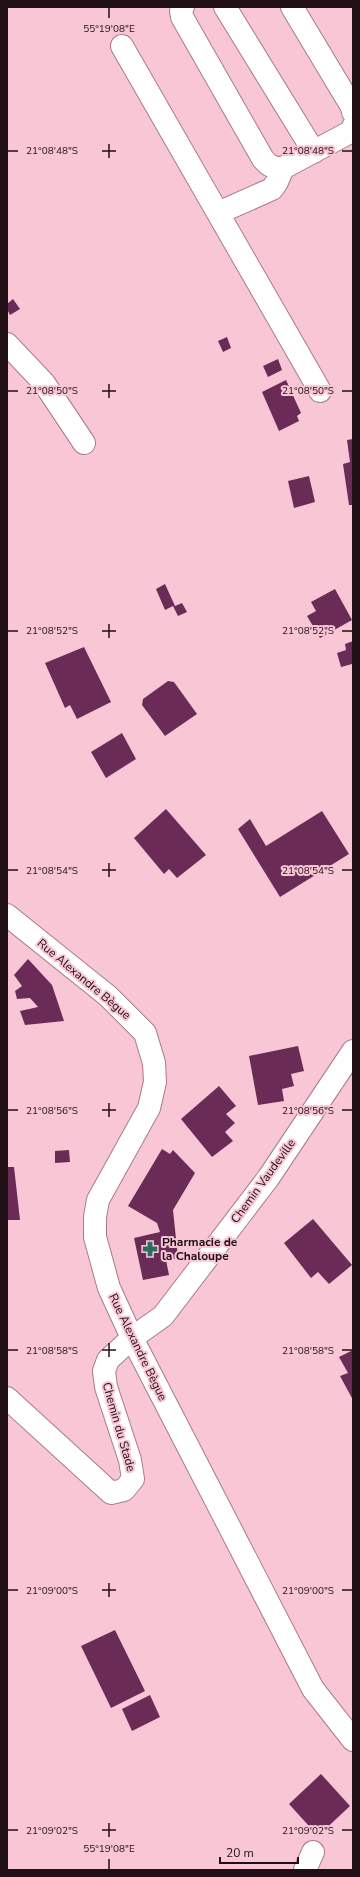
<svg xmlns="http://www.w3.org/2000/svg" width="360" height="1877" viewBox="0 0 360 1877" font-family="'Nunito Sans',sans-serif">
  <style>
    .building { fill: #6a2b57 }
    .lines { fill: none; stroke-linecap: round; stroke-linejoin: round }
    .minor-casing { stroke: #a97b88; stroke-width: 24 }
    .major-casing { stroke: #a97b88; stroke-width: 24 }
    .minor { stroke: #fff; stroke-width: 22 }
    .major { stroke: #fff; stroke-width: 22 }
    .ticks { fill: none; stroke: #201015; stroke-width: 1.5 }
    .labels { text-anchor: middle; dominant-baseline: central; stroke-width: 4; stroke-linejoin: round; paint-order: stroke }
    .street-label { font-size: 12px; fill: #201015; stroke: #f8c6d4 }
    .poi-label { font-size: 12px; font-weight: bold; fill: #201015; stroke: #f8c6d4; text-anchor: start }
    .ticks-label { font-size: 10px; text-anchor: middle; fill: #201015; stroke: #f8c6d4; stroke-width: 4; stroke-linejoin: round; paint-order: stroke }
  </style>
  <rect width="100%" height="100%" fill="#f8c6d4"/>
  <path class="building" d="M 13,299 L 20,309 L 10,315 L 7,309 L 7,304 Z
    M 227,337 L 231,348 L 223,352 L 218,341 Z
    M 278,359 L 282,370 L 268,377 L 263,366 Z
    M 286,380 L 301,413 L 297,416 L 299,421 L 279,431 L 262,392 Z
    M 353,439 L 353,505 L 349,505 L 343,464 L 350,462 L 347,440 Z
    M 309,476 L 315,502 L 294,508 L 288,481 Z
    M 165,584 L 175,606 L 182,603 L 187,612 L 178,616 L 173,606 L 165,610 L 156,589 Z
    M 335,589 L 352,620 L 320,638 L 307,616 L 316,611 L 311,602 Z
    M 353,641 L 353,668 L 352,664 L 341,667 L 337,653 L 346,650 L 345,644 Z
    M 84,647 L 111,702 L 77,719 L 70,705 L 65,708 L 45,663 Z
    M 168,681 L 174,682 L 197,714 L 165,736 L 142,705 L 143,699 Z
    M 122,733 L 136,759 L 106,778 L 91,752 Z
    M 166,809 L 206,855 L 177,878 L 169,869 L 164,874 L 134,838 Z
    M 322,811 L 349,854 L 280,897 L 238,829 L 250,819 L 266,846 Z
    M 28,959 L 52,985 L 64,1021 L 25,1025 L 20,1011 L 38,1007 L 30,998 L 17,999 L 15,991 L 22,986 L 14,975 Z
    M 298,1046 L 304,1071 L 291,1074 L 294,1086 L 282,1089 L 284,1101 L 258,1105 L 249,1056 Z
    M 219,1086 L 236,1106 L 226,1114 L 235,1123 L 225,1132 L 233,1141 L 212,1157 L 181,1119 Z
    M 162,1149 L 170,1154 L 173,1150 L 195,1173 L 173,1210 L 178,1258 L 166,1260 L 169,1275 L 143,1280 L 134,1238 L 160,1232 L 157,1223 L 128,1206 Z
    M 69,1150 L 70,1162 L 55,1163 L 55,1151 Z
    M 7,1167 L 14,1167 L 20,1220 L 7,1220 Z
    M 313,1219 L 352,1265 L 329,1284 L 318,1272 L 311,1278 L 284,1243 Z
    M 353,1350 L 353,1400 L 340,1376 L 348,1373 L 339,1357 Z
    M 115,1630 L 145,1691 L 111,1708 L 81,1646 Z
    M 150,1695 L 160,1717 L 132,1731 L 122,1709 Z
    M 321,1774 L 350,1806 L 318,1836 L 289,1804 Z"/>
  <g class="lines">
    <g class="minor-casing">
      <path id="minor" d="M 183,7 L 181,11 L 182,17 L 263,159 C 269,166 273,168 283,168 L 352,131 L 353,127
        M 225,7 L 314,152
        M 292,7 L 352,107 L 353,112
        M 122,46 L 320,391
        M 218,213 L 272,189 L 277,182 L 283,168
        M 7,344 L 44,383 L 84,443
        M 7,1398 L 111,1493 L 124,1490 L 133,1479 L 130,1460 L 106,1387 L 104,1371 L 108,1360 L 132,1338 L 163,1316 L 269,1177 L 353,1051
        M 305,1870 L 313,1852"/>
    </g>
    <g class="major-casing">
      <path id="major" d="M 7,915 L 108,996 L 145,1033 L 154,1063 L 155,1082 L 149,1108 L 98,1200 L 95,1217 L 95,1237 L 109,1288 L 132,1338 L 313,1689 L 353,1740"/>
    </g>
    <use href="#minor" class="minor"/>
    <use href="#major" class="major"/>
  </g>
  <path class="ticks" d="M 109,8 L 109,18M 109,144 L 109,158M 8,151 L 18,151M 102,151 L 116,151M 342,151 L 352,151M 109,384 L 109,398M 8,391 L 18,391M 102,391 L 116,391M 342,391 L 352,391M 109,624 L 109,638M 8,631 L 18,631M 102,631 L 116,631M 342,631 L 352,631M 109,863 L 109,877M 8,870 L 18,870M 102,870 L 116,870M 342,870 L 352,870M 109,1103 L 109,1117M 8,1110 L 18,1110M 102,1110 L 116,1110M 342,1110 L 352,1110M 109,1343 L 109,1357M 8,1350 L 18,1350M 102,1350 L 116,1350M 342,1350 L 352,1350M 109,1583 L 109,1597M 8,1590 L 18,1590M 102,1590 L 116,1590M 342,1590 L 352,1590M 109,1823 L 109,1837M 8,1830 L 18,1830M 102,1830 L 116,1830M 342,1830 L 352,1830M 109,1859 L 109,1869"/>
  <defs>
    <g id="pharmacy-bare" transform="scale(1.2)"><path d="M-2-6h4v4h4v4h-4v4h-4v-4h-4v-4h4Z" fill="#286e62" stroke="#f8c6d4" stroke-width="2.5" paint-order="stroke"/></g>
  </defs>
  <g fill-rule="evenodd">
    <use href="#pharmacy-bare" x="150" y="1249"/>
  </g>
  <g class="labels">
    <g class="street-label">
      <text transform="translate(84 979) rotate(40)">Rue Alexandre Bègue</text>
      <text transform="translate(263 1181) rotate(-54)">Chemin Vaudeville</text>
      <text transform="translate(138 1347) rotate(64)">Rue Alexandre Bègue</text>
      <text transform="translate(119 1427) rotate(74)">Chemin du Stade</text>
    </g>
    <g class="poi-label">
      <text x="162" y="1242">Pharmacie de<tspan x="162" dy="14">la Chaloupe</tspan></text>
    </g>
  </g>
  <g class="ticks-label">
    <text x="109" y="32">55°19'08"E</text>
    <text x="52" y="154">21°08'48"S</text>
    <text x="308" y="154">21°08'48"S</text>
    <text x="52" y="394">21°08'50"S</text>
    <text x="308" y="394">21°08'50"S</text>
    <text x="52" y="634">21°08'52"S</text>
    <text x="308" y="634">21°08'52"S</text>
    <text x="52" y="874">21°08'54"S</text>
    <text x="308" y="874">21°08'54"S</text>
    <text x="52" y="1114">21°08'56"S</text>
    <text x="308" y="1114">21°08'56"S</text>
    <text x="52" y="1354">21°08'58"S</text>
    <text x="308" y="1354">21°08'58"S</text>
    <text x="52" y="1594">21°09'00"S</text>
    <text x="308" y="1594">21°09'00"S</text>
    <text x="52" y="1834">21°09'02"S</text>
    <text x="308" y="1834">21°09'02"S</text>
    <text x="109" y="1852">55°19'08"E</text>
  </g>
  <rect width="360" height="1877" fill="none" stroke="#201015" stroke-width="16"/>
  <path d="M220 1857v6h78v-6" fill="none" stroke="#201015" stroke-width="2"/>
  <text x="226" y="1857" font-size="12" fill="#201015" stroke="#f8c6d4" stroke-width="3" paint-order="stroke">20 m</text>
</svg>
